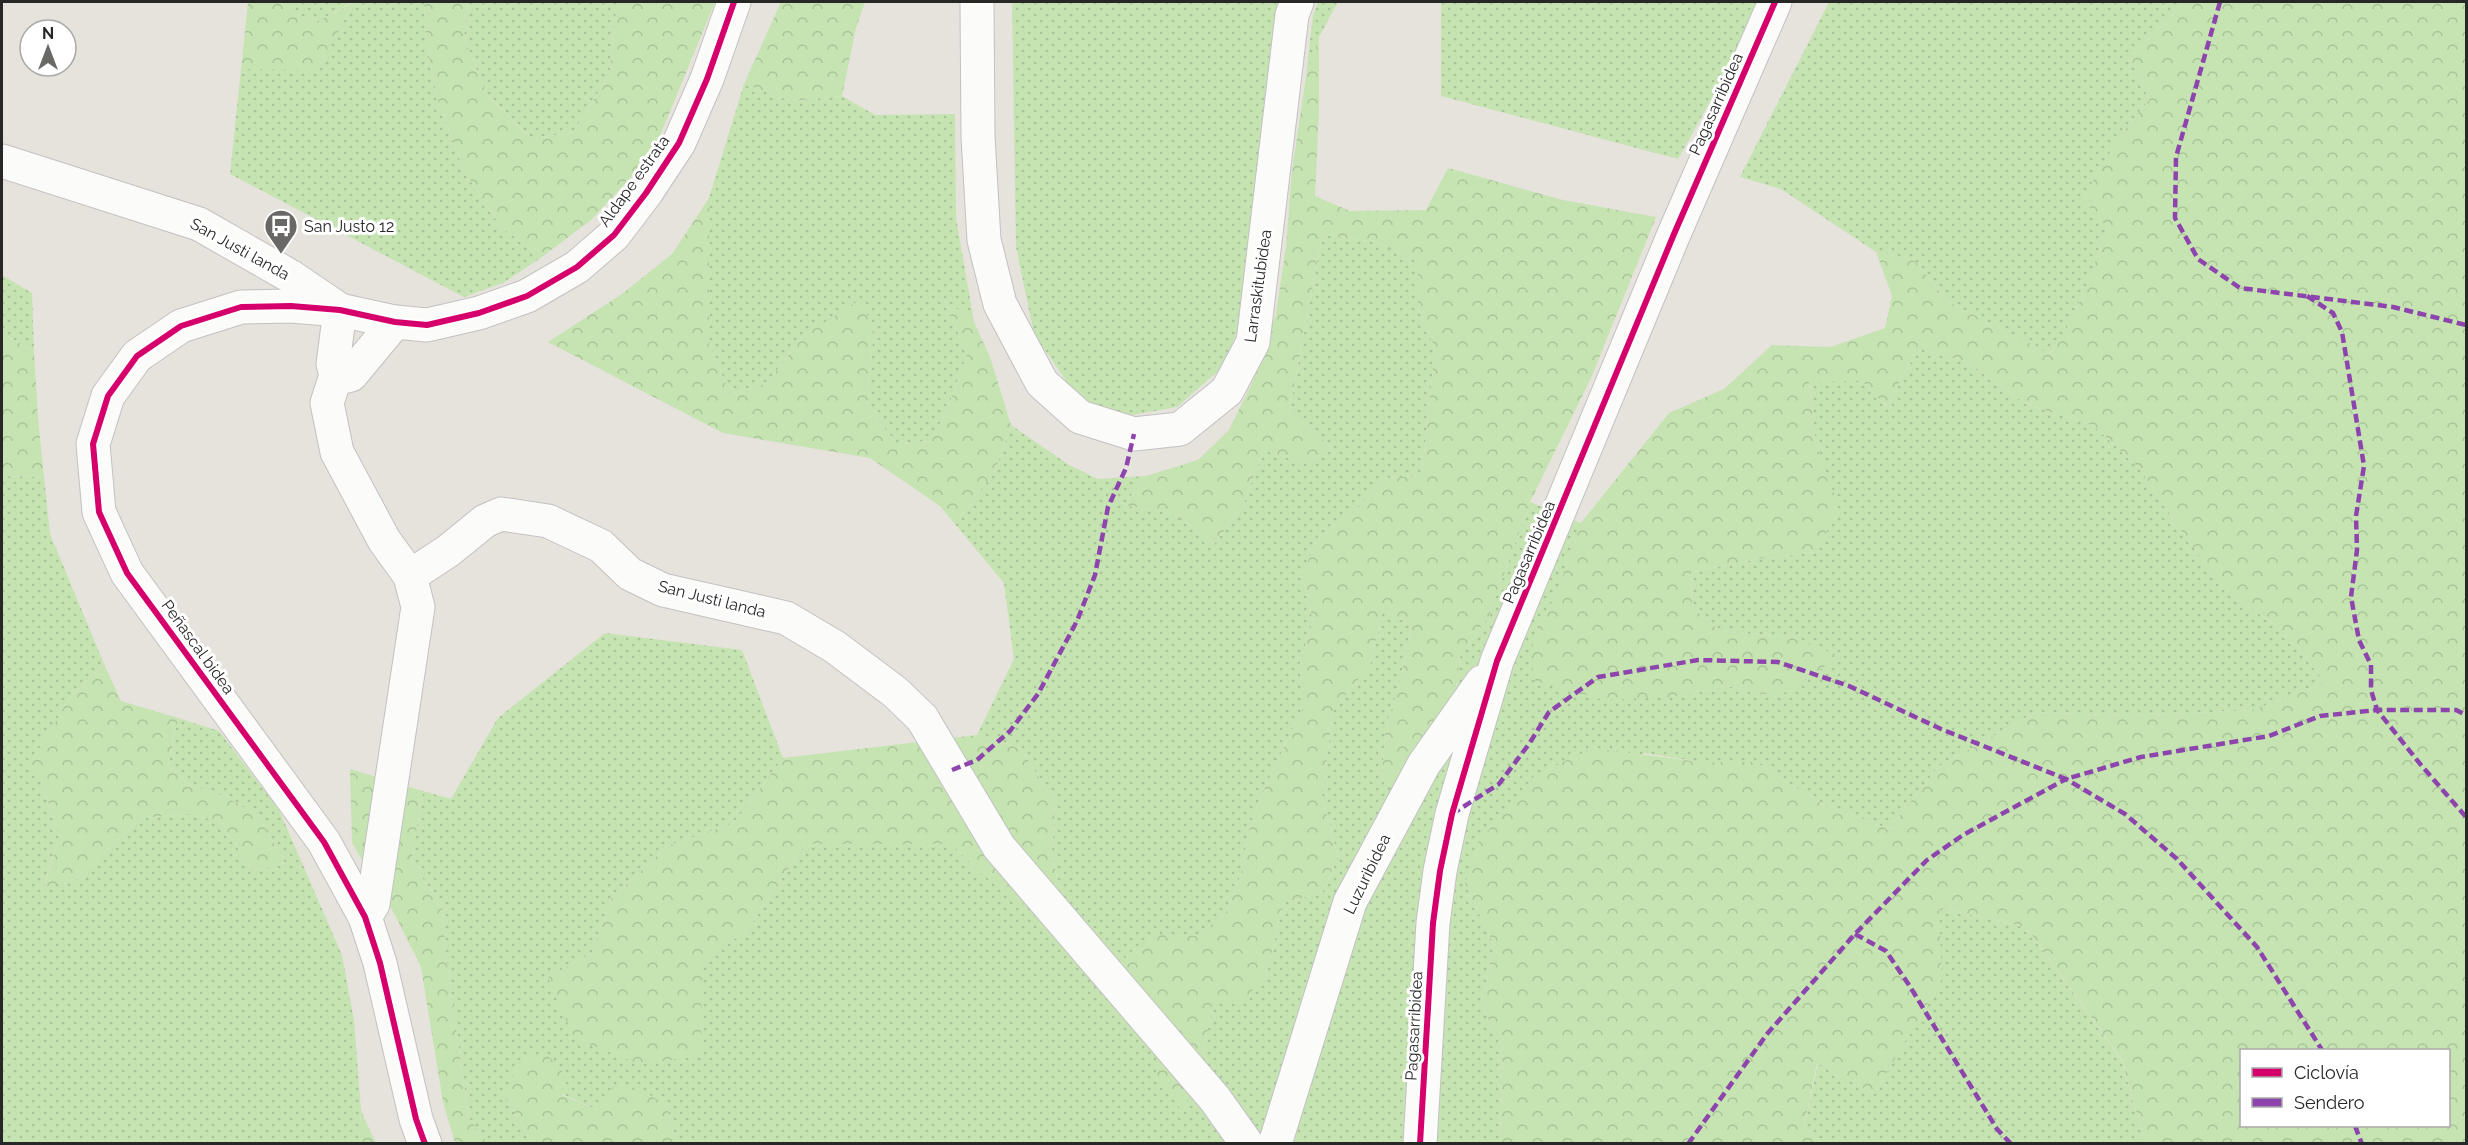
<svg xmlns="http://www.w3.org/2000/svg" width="2468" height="1145" viewBox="0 0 2468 1145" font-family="Raleway,sans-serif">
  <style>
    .grass { fill: url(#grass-dots) }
    .forest { fill: url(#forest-crowns); fill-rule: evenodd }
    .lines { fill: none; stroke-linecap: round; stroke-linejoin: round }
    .street-casing { stroke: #c3c1c2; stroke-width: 35 }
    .secondary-casing { stroke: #c3c1c2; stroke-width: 35 }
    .street { stroke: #fbfbfa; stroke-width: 33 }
    .secondary { stroke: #fbfbfa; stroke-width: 33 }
    .quiet { stroke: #8e44ad; stroke-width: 4.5; stroke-dasharray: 9 4.5; stroke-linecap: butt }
    .cycleway-casing { stroke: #fff; stroke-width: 10 }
    .cycleway { stroke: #d6006c; stroke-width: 6 }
    .labels { text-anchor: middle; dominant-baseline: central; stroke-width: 6; stroke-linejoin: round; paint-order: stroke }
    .street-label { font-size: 16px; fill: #272727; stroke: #fff }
    .poi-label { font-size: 16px; fill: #272727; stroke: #fff; text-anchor: start }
  </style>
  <defs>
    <pattern id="grass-dots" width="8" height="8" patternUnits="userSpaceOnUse" patternTransform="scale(1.5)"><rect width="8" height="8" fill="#c5e4b2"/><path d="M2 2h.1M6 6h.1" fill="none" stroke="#a9c499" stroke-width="1.8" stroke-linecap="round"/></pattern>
    <pattern id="forest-crowns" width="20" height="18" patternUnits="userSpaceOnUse" patternTransform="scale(1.5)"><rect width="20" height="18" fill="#c5e4b2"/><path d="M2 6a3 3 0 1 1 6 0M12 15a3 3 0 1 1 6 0" fill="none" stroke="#a9c499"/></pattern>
  </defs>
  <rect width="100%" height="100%" fill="#e6e2dc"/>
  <path class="grass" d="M 304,2 L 352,2 L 319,21 L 287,12 Z
    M 354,2 L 424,2 L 426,42 L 438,101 L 464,171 L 501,227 L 542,257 L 503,283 L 464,297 L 230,174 L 241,69 L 318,69 Z
    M 467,2 L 617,2 L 610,73 L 573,133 L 531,138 L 486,93 L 464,38 Z
    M 1012,2 L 1286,2 L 1250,298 L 1224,366 L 1177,407 L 1110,419 L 1069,385 L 1034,334 L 1016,247 Z
    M 1318,2 L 1338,2 L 1319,37 L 1306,77 L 1313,15 Z
    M 1441,2 L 1761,2 L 1752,27 L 1678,159 L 1441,96 Z
    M 1829,2 L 2184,2 L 2131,58 L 2149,100 L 2119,137 L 2107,227 L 2089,280 L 2066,333 L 2049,354 L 1947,301 L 1915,261 L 1876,252 L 1781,189 L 1740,177 Z
    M 744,84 L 791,101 L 842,96 L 875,115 L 955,114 L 956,218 L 974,322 L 943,299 L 967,354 L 946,413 L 930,441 L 897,443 L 867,408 L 874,325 L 803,336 L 767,383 L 730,394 L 709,344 L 709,198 Z
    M 1322,235 L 1376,242 L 1418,261 L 1418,308 L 1435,348 L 1422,476 L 1386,478 L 1355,511 L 1318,537 L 1302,576 L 1313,621 L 1299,666 L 1306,701 L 1266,785 L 1250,825 L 1241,874 L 1226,913 L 1197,936 L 1151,935 L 1162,1031 L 1183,1112 L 1201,1070 L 1212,1004 L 1267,973 L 1283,903 L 1322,893 L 1338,858 L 1322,796 L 1333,711 L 1370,665 L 1383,610 L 1411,624 L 1400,684 L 1385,729 L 1382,781 L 1454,706 L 1460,657 L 1489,616 L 1530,502 L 1581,523 L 1559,587 L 1533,643 L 1671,697 L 1728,686 L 1778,697 L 1792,638 L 1720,631 L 1692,607 L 1691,572 L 1758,559 L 1818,552 L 1837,505 L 1816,444 L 1809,381 L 1862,381 L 1889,409 L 1901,377 L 1920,349 L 1966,361 L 2026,404 L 2094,426 L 2140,469 L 2175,522 L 2223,589 L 2281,629 L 2325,682 L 2254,710 L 2126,716 L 2036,712 L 1938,767 L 1889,829 L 1818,802 L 1756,762 L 1700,762 L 1644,753 L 1465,884 L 1494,945 L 1482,1005 L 1503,1051 L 1500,1143 L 676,1143 L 667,1108 L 597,1110 L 562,1094 L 561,1070 L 504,1096 L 533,1143 L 487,1143 L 469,1118 L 449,979 L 441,903 L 411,863 L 423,791 L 451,799 L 498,718 L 605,633 L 742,650 L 783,758 L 734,823 L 667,846 L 611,899 L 592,953 L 548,977 L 701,1056 L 701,963 L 748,929 L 805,844 L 952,844 L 980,873 L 1058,883 L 1052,851 L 1055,802 L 1020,748 L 977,735 L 1014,659 L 1004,583 L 955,524 L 995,471 L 1011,425 L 1069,465 L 1098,479 L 1146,476 L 1124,505 L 1174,514 L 1214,544 L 1243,506 L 1263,450 L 1306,464 L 1333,448 L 1289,413 Z
    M 2,275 L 32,293 L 34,351 L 2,333 Z
    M 2,476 L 44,477 L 50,534 L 104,664 L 69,699 L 41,779 L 59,837 L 44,886 L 74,881 L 141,818 L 186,814 L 221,821 L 252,871 L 285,863 L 259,816 L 226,797 L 190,785 L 168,766 L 178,718 L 219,731 L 279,810 L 342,955 L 354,1020 L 361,1111 L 359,1143 L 2,1144 Z
    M 1938,908 L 2026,927 L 2122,1061 L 2145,1143 L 1821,1143 L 1804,1127 L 1818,1063 L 1874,1094 L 1902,1045 L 1939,939 Z"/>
  <path class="forest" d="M 248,2 L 304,2 L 288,12 L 318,21 L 354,2 L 318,70 L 241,69 Z
    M 424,2 L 467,2 L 464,38 L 486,93 L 531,138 L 573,133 L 610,73 L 617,2 L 715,2 L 659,138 L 635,173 L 591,220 L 542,257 L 501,227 L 464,171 L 438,101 L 426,42 Z
    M 781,2 L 865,2 L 856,28 L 842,96 L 791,101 L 744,84 Z
    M 2184,2 L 2466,2 L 2466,1143 L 2145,1143 L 2122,1060 L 2026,927 L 1939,908 L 1942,979 L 1874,1094 L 1817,1063 L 1804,1127 L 1821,1143 L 1500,1143 L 1503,1051 L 1482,1005 L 1494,945 L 1465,884 L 1477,844 L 1535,775 L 1593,748 L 1700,762 L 1756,762 L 1818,802 L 1889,829 L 1938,767 L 2036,712 L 2126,716 L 2253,710 L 2325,682 L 2281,629 L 2223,589 L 2175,522 L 2140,469 L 2094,426 L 2026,404 L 1966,361 L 1920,349 L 1901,377 L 1889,409 L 1862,381 L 1809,382 L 1816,444 L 1838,505 L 1818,552 L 1758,559 L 1691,572 L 1692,607 L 1720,631 L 1792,638 L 1841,656 L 1778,697 L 1728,686 L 1671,697 L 1604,700 L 1533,680 L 1533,643 L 1559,587 L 1581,523 L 1669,413 L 1724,389 L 1772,345 L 1831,347 L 1885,328 L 1892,296 L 1876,252 L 1915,261 L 1947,301 L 2050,354 C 2078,317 2092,271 2107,227 L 2082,199 L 2119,137 L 2149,100 L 2131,58 ZM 2242,1050 L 2448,1050 L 2448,1126 L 2242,1126 Z
    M 1319,37 L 1319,109 L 1315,196 L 1350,211 L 1426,210 L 1448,168 L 1563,200 L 1656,217 L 1591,378 L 1530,502 L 1489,616 L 1460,657 L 1454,706 L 1394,793 L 1382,781 L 1385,729 L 1400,684 L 1411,624 L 1383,610 L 1370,665 L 1333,711 L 1322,796 L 1338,858 L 1322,893 L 1283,903 L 1267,973 L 1244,1000 L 1212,1005 L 1201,1070 L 1183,1113 L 1156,1073 L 1161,1031 L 1121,1018 L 1102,979 L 1151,934 L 1197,936 L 1226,913 L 1241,874 L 1250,825 L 1266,785 L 1306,701 L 1299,666 L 1313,621 L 1302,576 L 1318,537 L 1355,511 L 1386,478 L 1422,476 L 1435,348 L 1418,308 L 1418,261 L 1376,242 L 1322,235 L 1289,413 L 1333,448 L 1306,464 L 1263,450 L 1243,506 L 1214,544 L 1174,514 L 1124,505 L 1146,476 L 1198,460 L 1229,430 L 1253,381 L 1276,314 L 1286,247 L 1292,171 L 1306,77 Z
    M 709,198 L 709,344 L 730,394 L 767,383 L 803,336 L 858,301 L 874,325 L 867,408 L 897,443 L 930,441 L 946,413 L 967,354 L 942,297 L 974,322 L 990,357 L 1011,425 L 995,471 L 955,524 L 940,506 L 870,458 L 723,433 L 548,342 L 622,294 L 672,254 Z
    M 2,333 L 34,351 L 38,418 L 44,477 L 2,476 Z
    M 104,664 L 121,701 L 178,718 L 168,766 L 190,785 L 226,797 L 259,816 L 285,863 L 252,871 L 221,821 L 186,814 L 141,818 L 74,881 L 44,887 L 59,837 L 41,779 L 28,767 L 69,699 Z
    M 977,735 L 1020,748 L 1055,802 L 1052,851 L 1058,883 L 1039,915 L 980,873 L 952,844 L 805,844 L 748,929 L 702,963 L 701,1056 L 639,1064 L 574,1038 L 548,977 L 592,953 L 611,899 L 667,846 L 734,823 L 783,758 Z
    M 350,769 L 423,791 L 411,863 L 441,903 L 449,979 L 469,1118 L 487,1143 L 455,1143 L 443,1102 L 421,967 L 395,915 L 352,843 Z
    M 544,1052 L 562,1070 L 562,1095 L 597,1110 L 613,1086 L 646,1092 L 667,1108 L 676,1143 L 533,1143 L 504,1096 L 518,1064 Z
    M 361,1111 L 376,1143 L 359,1143 Z"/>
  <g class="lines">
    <g class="street-casing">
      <path id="street" d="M 977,2 L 978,137 L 984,240 L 1000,304 L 1042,383 L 1080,417 L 1134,434 L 1180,429 L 1227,391 L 1253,342 L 1292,15 L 1297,2
        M 2,161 L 199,224 L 290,276 L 340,310 L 333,364 L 336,375 L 343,377 L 351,375 L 395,322
        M 336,375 L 327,403 L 337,452 L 384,540 L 410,576 L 418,607 L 373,904 L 365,917
        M 410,576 L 448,551 L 485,521 L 501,514 L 548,521 L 601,546 L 630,574 L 663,590 L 786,618 L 835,647 L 895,692 L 922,718 L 999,847 L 1215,1099 L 1247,1144
        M 1275,1144 L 1350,902 L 1424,764 L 1482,682
        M 1420,1144 L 1433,923 L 1440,871 L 1452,814 L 1497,661 L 1674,234 L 1775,2"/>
    </g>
    <g class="secondary-casing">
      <path id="secondary" d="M 425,1144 L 416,1119 L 380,963 L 365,917 L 324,842 L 127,573 L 99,512 L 93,444 L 108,396 L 137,356 L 181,326 L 241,307 L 291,306 L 340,310 L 395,322 L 427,325 L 479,313 L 527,296 L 577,267 L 614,235 L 646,193 L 679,143 L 707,79 L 734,2"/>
    </g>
    <use href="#street" class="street"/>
    <use href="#secondary" class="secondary"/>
    <path class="quiet" d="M 2220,2 L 2176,157 L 2175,218 L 2198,259 L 2240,288 L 2393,307 L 2466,325
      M 2307,296 L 2333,313 L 2342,332 L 2355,411 L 2364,466 L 2356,516 L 2357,550 L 2351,597 L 2359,640 L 2371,665 L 2371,690 L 2377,710 L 2421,765 L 2466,817
      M 952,770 L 977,760 L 1010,731 L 1038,694 L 1077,621 L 1095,575 L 1108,507 L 1126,468 L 1134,434
      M 1452,814 L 1499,784 L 1529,744 L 1549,712 L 1598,677 L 1698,660 L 1778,662 L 1849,686 L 1941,729 L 2066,779 L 2141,757 L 2269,736 L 2320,716 L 2377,710 L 2456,710 L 2466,715
      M 1855,934 L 1886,951 L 1909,985 L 1997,1129 L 2011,1144
      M 2355,1126 L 2362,1144
      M 1688,1144 L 1767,1034 L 1855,934 L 1927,860 L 1963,835 L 2066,779 L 2125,814 L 2177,859 L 2257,947 L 2322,1050"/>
    <g class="cycleway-casing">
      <path id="cycleway" d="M 425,1144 L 416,1119 L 380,963 L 365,917 L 324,842 L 127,573 L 99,512 L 93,444 L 108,396 L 137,356 L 181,326 L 241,307 L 291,306 L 340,310 L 395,322 L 427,325 L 479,313 L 527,296 L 577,267 L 614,235 L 646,193 L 679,143 L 707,79 L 734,2
        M 1420,1144 L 1433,923 L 1440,871 L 1452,814 L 1497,661 L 1674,234 L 1775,2"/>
    </g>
    <use href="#cycleway" class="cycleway"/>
  </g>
  <defs>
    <g id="bus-pin" transform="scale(1.725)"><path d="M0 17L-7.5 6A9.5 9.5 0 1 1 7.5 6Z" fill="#6a6866" stroke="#fff"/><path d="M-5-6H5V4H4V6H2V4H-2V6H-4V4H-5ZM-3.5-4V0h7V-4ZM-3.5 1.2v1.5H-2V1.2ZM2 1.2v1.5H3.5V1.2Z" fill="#fff"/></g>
  </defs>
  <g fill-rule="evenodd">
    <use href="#bus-pin" x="281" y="226"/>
  </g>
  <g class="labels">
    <g class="street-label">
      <text transform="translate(1716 104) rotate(-66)">Pagasarribidea</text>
      <text transform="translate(634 181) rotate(-54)">Aldape estrata</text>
      <text transform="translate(240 249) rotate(29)">San Justi landa</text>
      <text transform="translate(1258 286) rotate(-82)">Larraskitubidea</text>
      <text transform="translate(1529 552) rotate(-67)">Pagasarribidea</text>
      <text transform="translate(712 599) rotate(14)">San Justi landa</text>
      <text transform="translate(198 647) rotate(54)">Peñascal bidea</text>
      <text transform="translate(1367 874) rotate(-64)">Luzuribidea</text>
      <text transform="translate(1414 1026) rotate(-87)">Pagasarribidea</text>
    </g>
    <g class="poi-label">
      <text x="304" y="226">San Justo 12</text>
    </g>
  </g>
  <rect width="2468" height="1145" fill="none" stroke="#272727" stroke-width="6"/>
  <rect x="2240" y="1049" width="210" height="78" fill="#ffffff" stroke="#a9a9a9" stroke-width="1.5"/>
  <rect x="2252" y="1068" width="30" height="9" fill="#d6006c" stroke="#a9a9a9" stroke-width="1.5"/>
  <text x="2294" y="1079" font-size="18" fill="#272727">Ciclovía</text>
  <rect x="2252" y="1098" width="30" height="9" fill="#8e44ad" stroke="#a9a9a9" stroke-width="1.5"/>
  <text x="2294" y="1109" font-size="18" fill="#272727">Sendero</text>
  <g transform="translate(48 48)"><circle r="28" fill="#ffffff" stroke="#a9a9a9" stroke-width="1.5"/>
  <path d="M0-4.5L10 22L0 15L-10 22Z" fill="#6a6866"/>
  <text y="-9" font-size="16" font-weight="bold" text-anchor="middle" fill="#272727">N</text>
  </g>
</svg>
